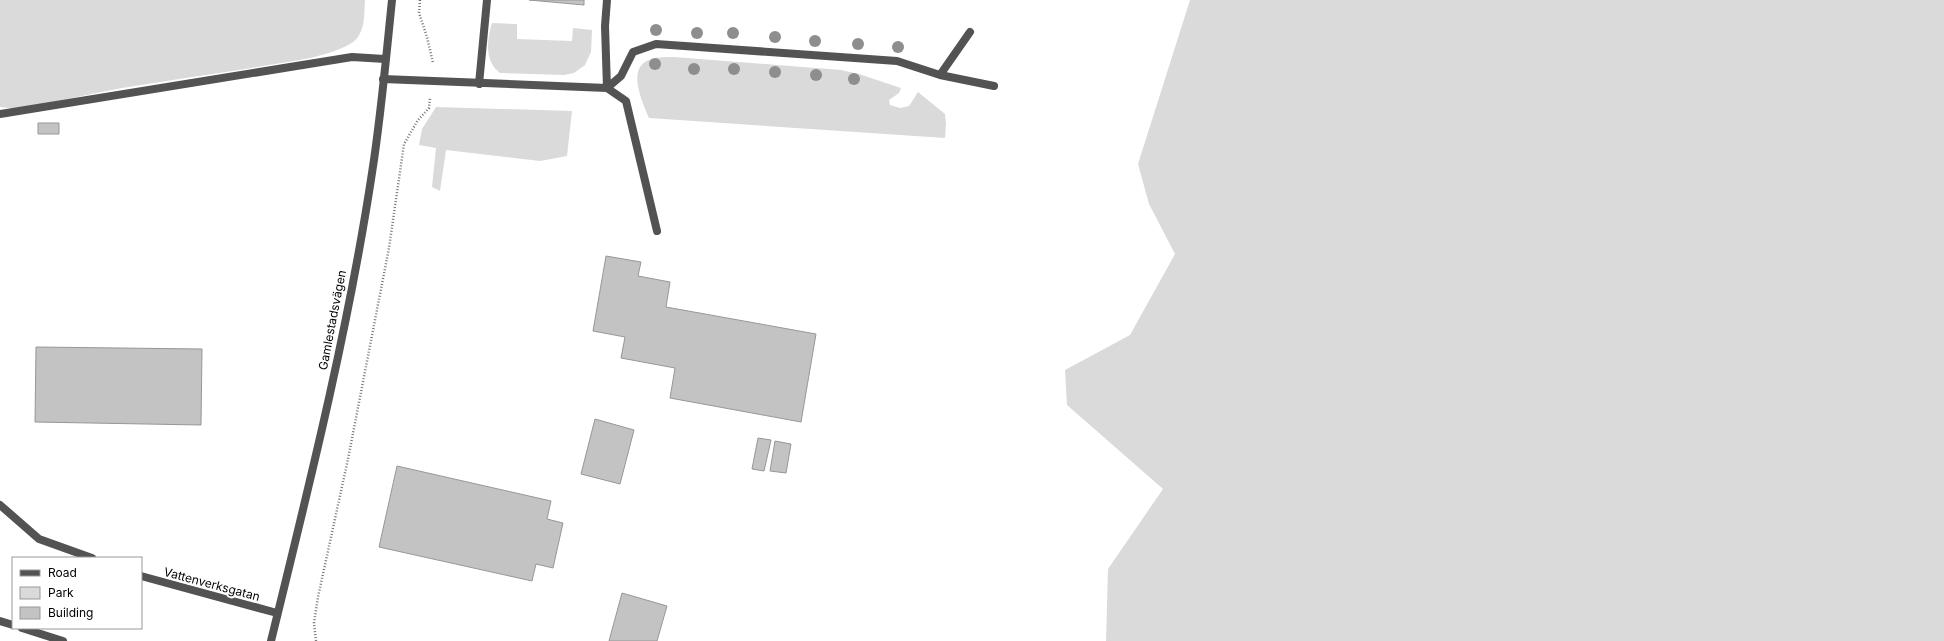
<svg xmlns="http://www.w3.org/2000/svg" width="1944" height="641" viewBox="0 0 1944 641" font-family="Inter,sans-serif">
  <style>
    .green { fill: #dadada }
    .building { fill: #c3c3c3; stroke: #979797 }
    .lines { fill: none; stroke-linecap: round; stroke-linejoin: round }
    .path { stroke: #757575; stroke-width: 2.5; stroke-dasharray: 1 2; stroke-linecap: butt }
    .service { stroke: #535353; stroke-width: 8 }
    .minor { stroke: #535353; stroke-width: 8 }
    .tertiary { stroke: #535353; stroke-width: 8 }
    .tree { fill: #8e8e8e }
    .labels { text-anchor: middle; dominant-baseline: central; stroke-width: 4; stroke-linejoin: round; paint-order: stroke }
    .street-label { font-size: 12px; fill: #000; stroke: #fff }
  </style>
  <rect width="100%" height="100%" fill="#fff"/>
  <path class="green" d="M 0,0 L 365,0 C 364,15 366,35 350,44 C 325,58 291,61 263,66 C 216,74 169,80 122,88 C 100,92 79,97 57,101 C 38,105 19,110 0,107 Z
    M 1190,0 L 1944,0 L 1944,641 L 1106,641 L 1108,569 L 1163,489 L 1067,405 L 1065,370 L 1130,335 L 1175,254 L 1149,204 L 1138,164 Z
    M 492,23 L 517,24 L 517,39 L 572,41 L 573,28 L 592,30 L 591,52 L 585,65 L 574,73 L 564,75 L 500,73 C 484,61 487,40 492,23 Z
    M 674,57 L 841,70 L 859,74 L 901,88 L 899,93 L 889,100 L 890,105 L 900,108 L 909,106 L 918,92 L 945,114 L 946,124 L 945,138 L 649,118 C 642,101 625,66 652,59 C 658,57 667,57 674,57 Z
    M 436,107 L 572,111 L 567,156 L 540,161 L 446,150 L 440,191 L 432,187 L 436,148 L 419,145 L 422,129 Z"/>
  <path class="building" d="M 529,0 L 584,0 L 584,5 Z
    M 38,123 L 59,123 L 59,134 L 38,134 Z
    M 606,256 L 641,262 L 638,276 L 670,282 L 666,307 L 816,334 L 801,422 L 670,398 L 675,368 L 621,358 L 625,337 L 593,331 Z
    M 36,347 L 202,349 L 201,425 L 35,422 Z
    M 595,419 L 634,430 L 620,484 L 581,474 Z
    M 758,438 L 771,440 L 764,471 L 752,469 Z
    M 775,441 L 791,444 L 786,473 L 770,471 Z
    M 397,466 L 551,501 L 547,519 L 563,523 L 553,568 L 536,564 L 532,581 L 379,547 Z
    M 622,593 L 667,606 L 657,641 L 609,641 Z"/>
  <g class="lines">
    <path class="path" d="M 420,0 L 419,13 L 427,37 L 433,63
      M 316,641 L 314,623 L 318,597 L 348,459 L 389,248 L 404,144 L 418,120 L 429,108 L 430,98"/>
    <path class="service" d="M 607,0 L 605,26 L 607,88 L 626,101 L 657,231
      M 940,75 L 970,32
      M 383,79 L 607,88 L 621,76 L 633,52 L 656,44 L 897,61 L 940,75 L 994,86
      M 479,84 L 487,0
      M 0,114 L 352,57 L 385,59
      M 0,621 L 13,625
      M 22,628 L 63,641"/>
    <path class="minor" d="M 0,505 L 39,539 L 92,558
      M 141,576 L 277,613"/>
    <path class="tertiary" d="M 271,641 C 309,486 348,331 372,173 C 381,116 386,58 392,0"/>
  </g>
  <g class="tree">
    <circle cx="656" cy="30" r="6"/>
    <circle cx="697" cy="33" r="6"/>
    <circle cx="733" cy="33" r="6"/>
    <circle cx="775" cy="37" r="6"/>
    <circle cx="815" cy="41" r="6"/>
    <circle cx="858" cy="44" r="6"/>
    <circle cx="898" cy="47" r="6"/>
    <circle cx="655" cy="64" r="6"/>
    <circle cx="694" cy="69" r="6"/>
    <circle cx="734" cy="69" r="6"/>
    <circle cx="775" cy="72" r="6"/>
    <circle cx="816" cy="75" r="6"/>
    <circle cx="854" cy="79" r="6"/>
  </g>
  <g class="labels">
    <g class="street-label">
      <text transform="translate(332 320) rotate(-79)">Gamlestadsvägen</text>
      <text transform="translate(212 584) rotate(15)">Vattenverksgatan</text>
    </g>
  </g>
  <rect x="12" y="557" width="130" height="72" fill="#ffffff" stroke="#999999"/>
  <rect x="20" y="570" width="20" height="6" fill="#535353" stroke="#999999"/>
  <text x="48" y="577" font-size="12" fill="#000000">Road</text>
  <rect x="20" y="587" width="20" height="12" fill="#dadada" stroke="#999999"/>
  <text x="48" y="597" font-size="12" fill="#000000">Park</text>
  <rect x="20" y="607" width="20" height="12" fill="#c3c3c3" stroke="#999999"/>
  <text x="48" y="617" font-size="12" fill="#000000">Building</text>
</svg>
